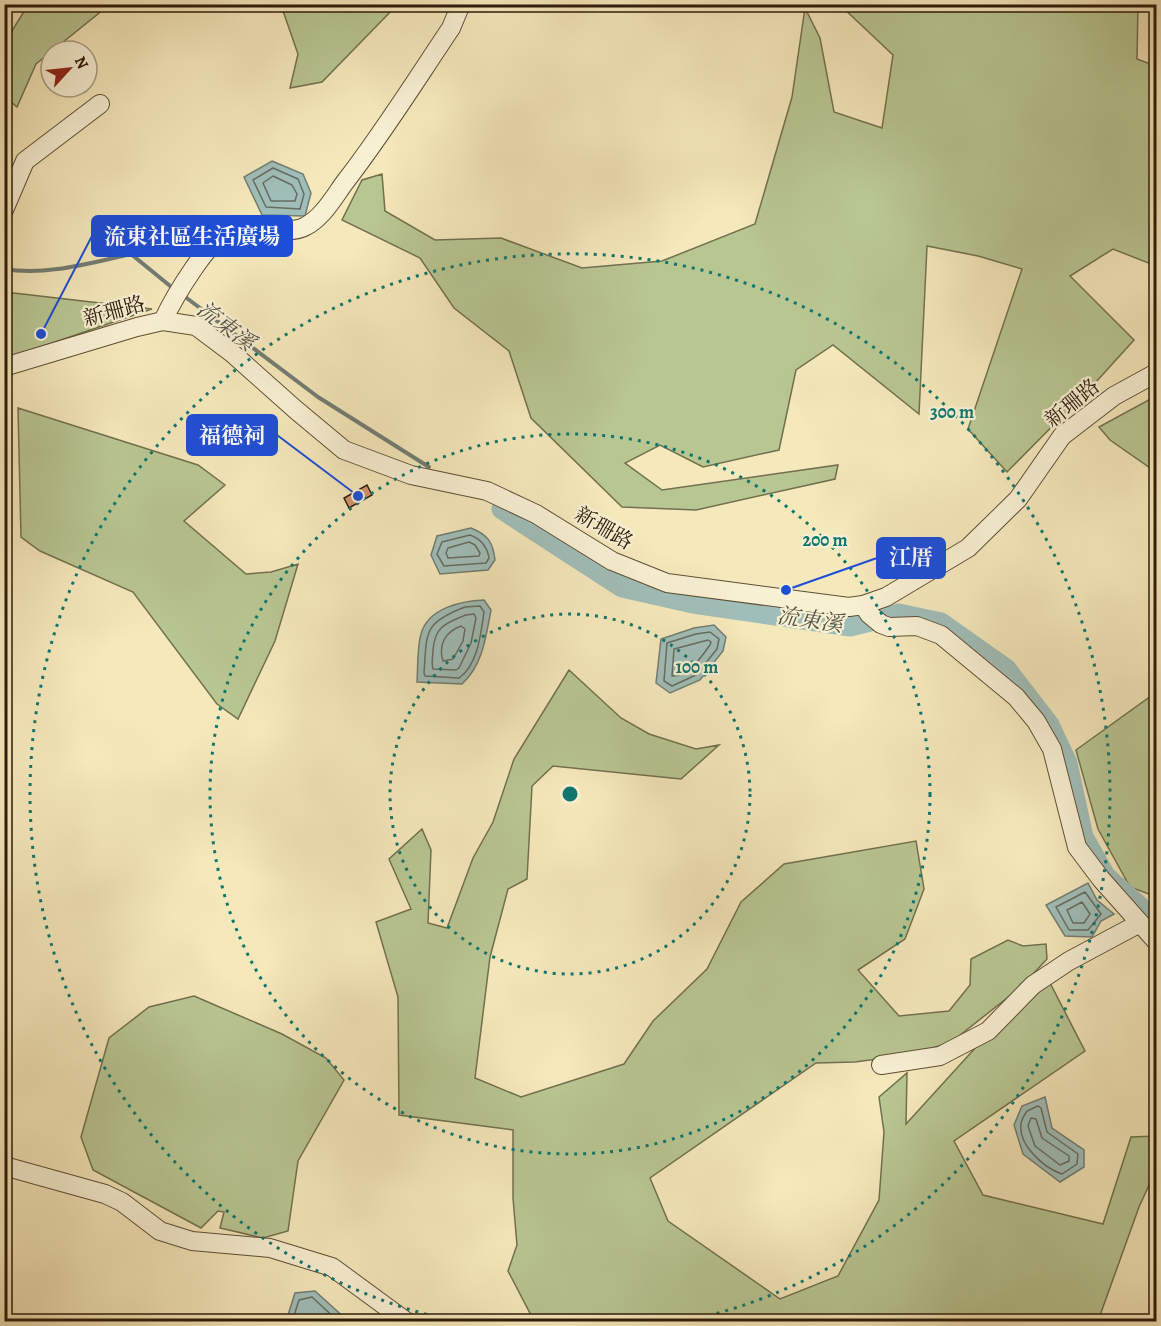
<svg xmlns="http://www.w3.org/2000/svg" width="1161" height="1326" viewBox="0 0 1161 1326" font-family="Alegreya,'Noto Serif TC',serif">
  <style>
    .green { fill: #b8c692; stroke: #72704e; stroke-width: 1.5 }
    .water { fill: #a0beb9; stroke: #727d73; stroke-width: 1.5 }
    .lines { fill: none; stroke-linecap: round; stroke-linejoin: round }
    .shore { stroke: #666c62; stroke-width: 1.5 }
    .stream { stroke: #727d73; stroke-width: 4 }
    .river { stroke: #a0beb9; stroke-width: 21 }
    .building { fill: #d4936e; stroke: #2d1b0a; stroke-width: 1.5 }
    .minor-casing { stroke: #5f4e36; stroke-width: 20 }
    .minor { stroke: #f8f0d3; stroke-width: 18 }
    .ring { fill: none; stroke: #0f766e; stroke-width: 3; stroke-dasharray: 3 6 }
    .labels { text-anchor: middle; dominant-baseline: central; stroke-width: 4.5; stroke-linejoin: round; paint-order: stroke }
    .street-label { font-size: 21px; fill: #2d1b0a; stroke: #f8f0d3 }
    .water-label { font-size: 22px; font-style: italic; fill: #555447; stroke: #f8f0d3 }
    .centre { fill: #0f766e; stroke: #f8f0d3; stroke-width: 3 }
    .ring-label { font-size: 18px; text-anchor: middle; font-weight: bold; fill: #0f766e; stroke: #f8f0d3; stroke-width: 4.5; stroke-linejoin: round; paint-order: stroke }
    .leader { fill: none; stroke: #1d4ed8; stroke-width: 2 }
    .callout-dot { fill: #1d4ed8; stroke: #f8f0d3; stroke-width: 2 }
    .callout { fill: #1d4ed8; stroke: #1d4ed8; stroke-width: 2 }
    .callout-label { font-size: 22px; text-anchor: middle; font-weight: bold; fill: #fff }
  </style>
  <rect width="100%" height="100%" fill="#f5e8bb"/>
  <filter id="stains"><feTurbulence type="fractalNoise" baseFrequency=".00333" numOctaves="4"/><feColorMatrix values="0 0 0 0 .2 0 0 0 0 .09 0 0 0 0 .02 0 0 0 .5 -.17"/></filter>
  <radialGradient id="worn" r=".72"><stop offset=".6" stop-color="#630" stop-opacity="0"/><stop offset="1" stop-color="#630" stop-opacity=".3"/></radialGradient>
  <path class="green" d="M 28,5 L 109,5 L 36,64 L 17,107 L 5,97 L 5,42 Z
    M 281,5 L 281,4 L 397,5 L 322,82 L 290,88 L 298,54 Z
    M 840,5 L 1138,5 L 1137,59 L 1156,66 L 1156,266 L 1113,249 L 1070,276 L 1134,340 L 1096,382 L 1007,472 L 968,429 L 1022,269 L 978,256 L 927,246 L 919,414 L 833,345 L 796,370 L 779,450 L 703,467 L 660,445 L 625,463 L 662,490 L 838,465 L 835,479 L 696,510 L 622,507 L 531,418 L 509,351 L 454,308 L 420,258 L 342,220 L 362,180 L 382,174 L 385,211 L 435,240 L 501,238 L 582,268 L 662,261 L 755,224 L 792,97 L 805,8 L 820,38 L 834,112 L 882,128 L 893,55 Z
    M 5,292 L 152,309 L 5,359 Z
    M 1156,396 L 1156,472 L 1110,440 L 1099,427 Z
    M 18,408 L 198,465 L 225,485 L 184,521 L 246,574 L 271,572 L 298,564 L 275,641 L 238,719 L 217,704 L 133,592 L 40,551 L 21,537 Z
    M 569,670 L 621,718 L 649,734 L 696,749 L 719,745 L 681,779 L 553,766 L 532,786 L 527,879 L 508,889 L 490,957 L 475,1078 L 521,1097 L 624,1064 L 653,1021 L 707,969 L 741,902 L 784,864 L 916,841 L 924,889 L 905,939 L 858,970 L 899,1016 L 949,1011 L 970,985 L 971,959 L 1008,940 L 1023,946 L 1046,944 L 1047,959 L 1021,987 L 950,1043 L 907,1055 L 855,1062 L 816,1063 L 650,1178 L 668,1221 L 780,1299 L 838,1276 L 879,1200 L 884,1132 L 879,1097 L 907,1073 L 906,1124 L 977,1046 L 1049,981 L 1085,1051 L 954,1141 L 983,1195 L 1103,1224 L 1131,1137 L 1156,1136 L 1156,1170 L 1139,1207 L 1098,1321 L 558,1322 L 532,1317 L 508,1271 L 517,1245 L 513,1198 L 513,1130 L 399,1115 L 398,997 L 376,922 L 411,909 L 389,859 L 422,829 L 431,850 L 428,923 L 447,928 L 473,858 L 493,822 L 514,759 Z
    M 1156,690 L 1156,895 L 1154,896 L 1130,887 L 1098,829 L 1076,750 L 1155,693 Z
    M 194,996 L 282,1034 L 326,1058 L 344,1080 L 298,1161 L 288,1231 L 263,1238 L 220,1228 L 224,1212 L 218,1211 L 201,1228 L 93,1170 L 81,1137 L 109,1038 L 149,1007 Z"/>
  <path class="water" d="M 272,161 L 303,174 L 311,193 L 305,216 L 262,215 L 244,177 Z
    M 471,528 C 488,535 493,542 495,560 L 488,570 L 440,574 L 431,555 L 437,536 Z
    M 484,600 L 491,610 C 486,636 483,665 462,684 L 417,682 C 418,667 417,648 421,634 C 428,608 461,601 484,600 Z
    M 714,625 L 726,637 L 723,651 L 700,680 L 670,693 L 656,683 L 661,639 L 694,628 Z
    M 1088,883 L 1097,900 L 1114,914 L 1101,921 L 1092,937 L 1065,936 L 1046,905 Z
    M 1045,1097 L 1052,1128 L 1084,1150 L 1084,1167 L 1060,1182 L 1023,1154 L 1014,1125 L 1022,1106 Z
    M 315,1291 L 348,1321 L 286,1321 L 295,1293 Z"/>
  <g class="lines">
    <path class="shore" d="M 273,168 L 298,179 L 304,194 L 300,209 L 266,207 L 253,180 Z
      M 273,176 L 292,185 L 297,194 L 295,201 L 271,201 L 263,183 Z
      M 470,535 C 481,539 487,546 489,558 L 486,563 L 444,566 L 437,554 L 442,542 Z
      M 469,542 L 475,545 L 480,553 L 479,556 L 448,558 L 446,553 L 448,548 Z
      M 465,607 L 480,606 L 484,612 C 481,633 478,665 459,678 L 425,676 L 424,673 C 427,632 423,623 465,607 Z
      M 466,615 L 474,614 L 476,618 L 471,643 L 459,668 L 456,670 L 433,669 C 431,663 433,656 433,650 C 435,626 446,623 466,615 Z
      M 461,626 L 465,629 L 463,641 L 453,659 L 443,661 C 438,645 445,632 461,626 Z
      M 710,632 L 719,639 L 717,649 L 696,675 L 672,686 L 664,681 L 667,643 L 696,634 Z
      M 708,640 L 711,642 L 710,645 C 700,658 690,676 672,676 L 674,649 Z
      M 1085,892 L 1101,914 L 1088,930 L 1069,930 L 1056,907 Z
      M 1082,902 L 1090,914 L 1084,923 L 1073,923 L 1067,910 Z
      M 1038,1106 L 1041,1108 L 1047,1132 L 1078,1154 L 1077,1164 L 1062,1174 C 1044,1168 1018,1145 1021,1124 C 1021,1120 1025,1114 1027,1111 Z
      M 1031,1118 L 1036,1119 L 1042,1138 L 1069,1156 L 1069,1161 L 1060,1165 L 1035,1146 L 1028,1126 Z
      M 292,1322 L 299,1300 L 312,1297 L 339,1322"/>
    <path class="stream" d="M 4,269 C 47,276 89,263 131,254 L 175,290
      M 184,296 L 318,397 L 429,467"/>
    <path class="river" d="M 502,509 L 622,587 L 693,603 L 850,626 L 899,614 L 941,623 L 1006,669 L 1049,725 L 1067,763 L 1083,837 L 1105,876 L 1156,921"/>
  </g>
  <path class="building" d="M 367,485 L 372,495 L 349,508 L 344,498 Z"/>
  <g class="lines">
    <g class="minor-casing">
      <path id="minor" d="M 4,210 L 25,161 L 100,104
        M 163,321 C 172,301 212,231 234,230 C 251,229 292,235 306,226 C 323,217 334,197 345,182 C 383,133 416,80 451,28 L 461,4
        M 4,367 L 137,327 L 163,321 L 196,326 L 232,353 L 296,410 L 344,450 L 411,475 L 487,491 L 536,514 L 612,561 L 667,583 L 849,607 L 863,605 L 886,597 L 968,548 L 1018,499 L 1062,436 L 1114,396 L 1156,373
        M 863,605 L 869,614 L 881,624 L 889,627 L 917,626 L 941,635 L 1016,697 L 1036,721 L 1052,749 L 1077,847 L 1101,879 L 1156,941
        M 881,1065 L 940,1056 L 988,1031 L 1033,985 L 1069,961 L 1140,923
        M 4,1166 L 105,1194 L 122,1202 L 160,1231 L 192,1241 L 270,1248 L 332,1267 L 407,1322"/>
    </g>
    <use href="#minor" class="minor"/>
  </g>
  <g class="ring">
    <circle cx="570" cy="794" r="180"/>
    <circle cx="570" cy="794" r="360"/>
    <path d="M453 1321A540 540 0 1 1 687 1321"/>
  </g>
  <g class="labels">
    <g class="street-label">
      <text transform="translate(114 311) rotate(-15)">新珊路</text>
      <text transform="translate(1072 403) rotate(-39)">新珊路</text>
      <text transform="translate(604 528) rotate(30)">新珊路</text>
    </g>
    <g class="water-label">
      <text transform="translate(226 326) rotate(37)">流東溪</text>
      <text transform="translate(810 620) rotate(8)">流東溪</text>
    </g>
  </g>
  <circle cx="570" cy="794" r="9" class="centre"/>
  <g class="ring-label">
    <text x="952" y="418">300 m</text>
    <text x="825" y="546">200 m</text>
    <text x="697" y="673">100 m</text>
  </g>
  <path class="leader" d="M41 334L92 236M358 496L277 435M786 590L877 558"/>
  <g class="callout-dot">
    <circle cx="41" cy="334" r="6"/>
    <circle cx="358" cy="496" r="6"/>
    <circle cx="786" cy="590" r="6"/>
  </g>
  <g class="callout">
    <rect x="92" y="216" width="200" height="40" rx="6"/>
    <rect x="187" y="415" width="90" height="40" rx="6"/>
    <rect x="877" y="538" width="68" height="40" rx="6"/>
  </g>
  <g class="callout-label">
    <text x="192" y="244">流東社區生活廣場</text>
    <text x="232" y="443">福德祠</text>
    <text x="911" y="565">江厝</text>
  </g>
  <rect width="1161" height="1326" fill="none" stroke="#f5e8bb" stroke-width="24"/>
  <rect x="6" y="6" width="1149" height="1314" fill="none" stroke="#2d1b0a" stroke-width="3"/>
  <rect x="12" y="12" width="1137" height="1302" fill="none" stroke="#2d1b0a" stroke-width="1.5"/>
  <g transform="translate(69 69) rotate(63)"><circle r="28" fill="#f8f0d3" stroke="#a79b83" stroke-width="1.5"/>
  <path d="M0-4.5L10 22L0 15L-10 22Z" fill="#8f2418"/>
  <text y="-9" font-size="16" font-weight="bold" text-anchor="middle" fill="#2d1b0a">N</text>
  </g>
  <rect width="100%" height="100%" filter="url(#stains)"/>
  <rect width="100%" height="100%" fill="url(#worn)"/>
</svg>
